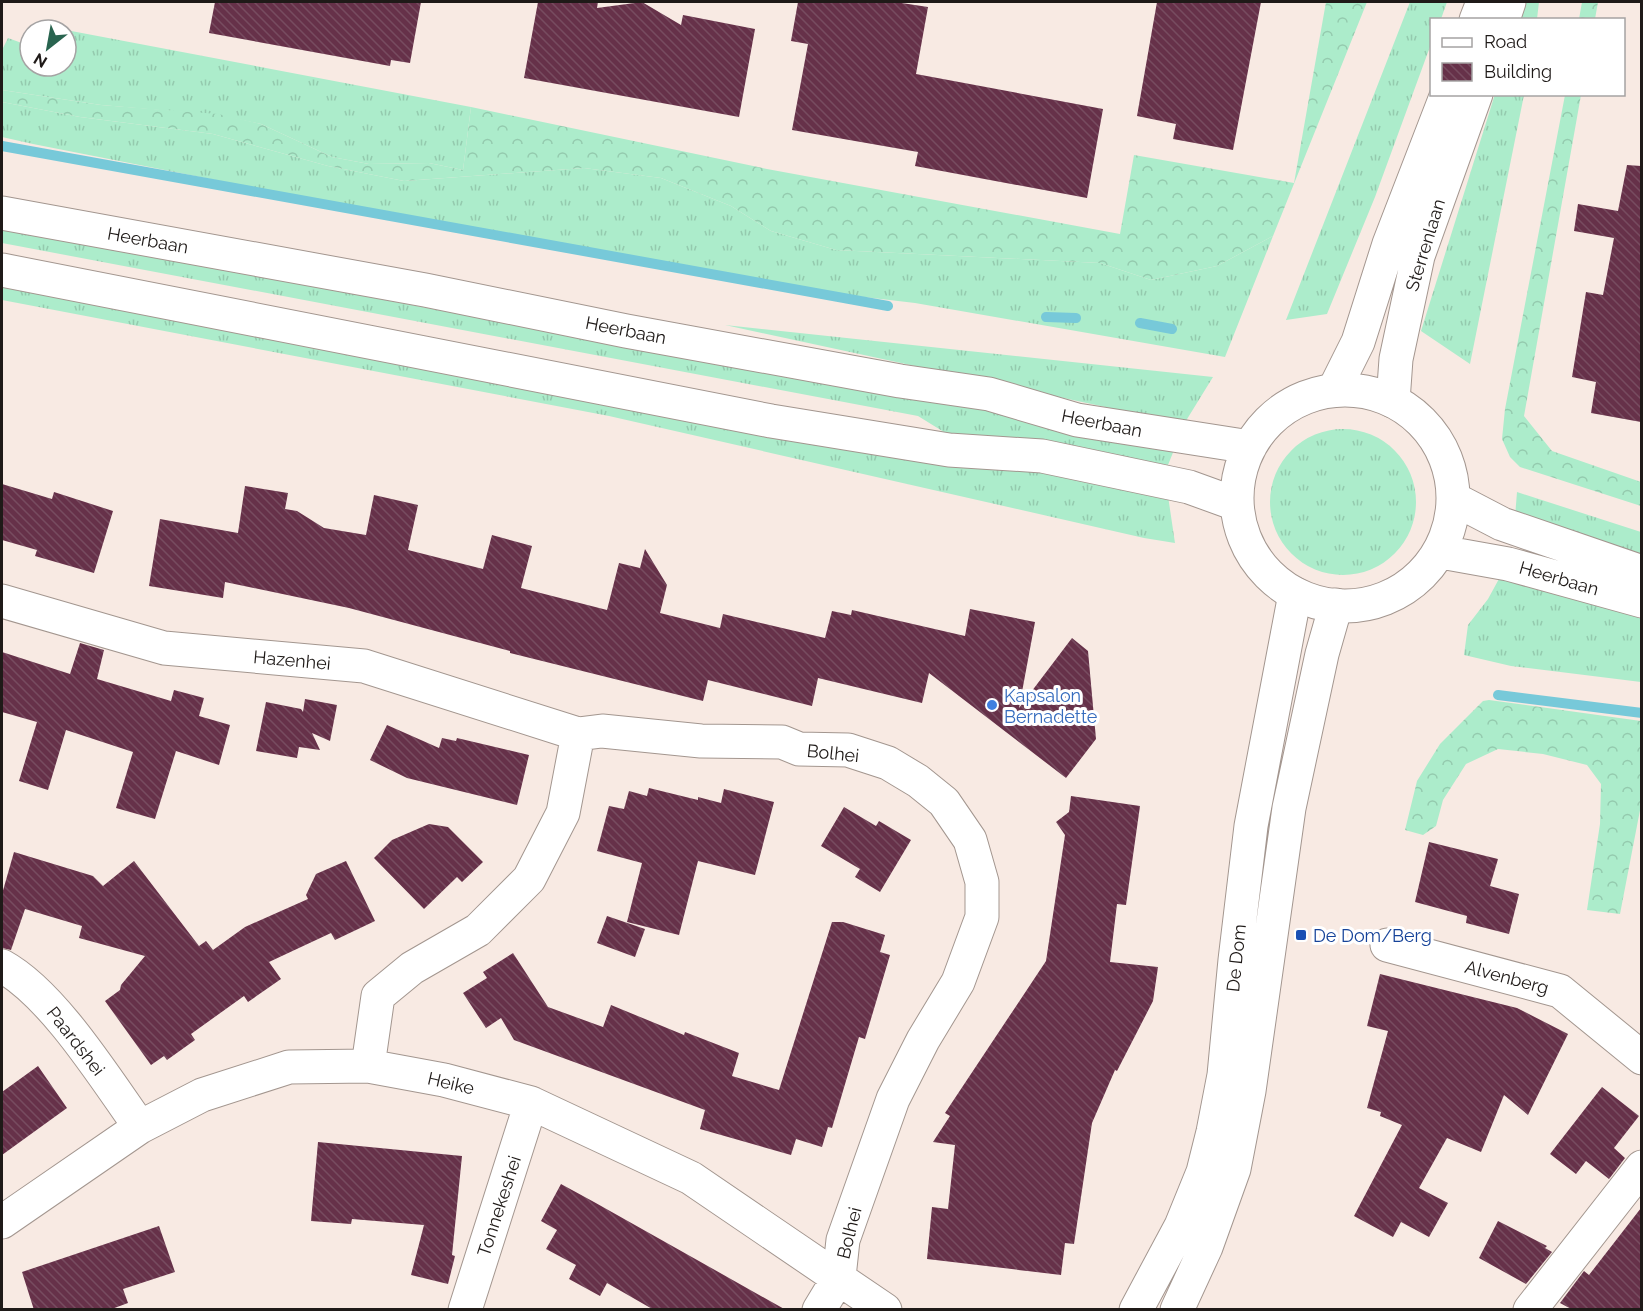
<svg xmlns="http://www.w3.org/2000/svg" width="1643" height="1311" viewBox="0 0 1643 1311" font-family="Raleway,sans-serif">
  <style>
    .grass { fill: url(#grass-tufts) }
    .forest { fill: url(#forest-crowns) }
    .lines { fill: none; stroke-linecap: round; stroke-linejoin: round }
    .stream { stroke: #77c9d9; stroke-width: 10 }
    .building { fill: url(#building-back-hatch) }
    .minor-casing { stroke: #a3968f; stroke-width: 35 }
    .tertiary-casing { stroke: #a3968f; stroke-width: 35 }
    .secondary-casing { stroke: #a3968f; stroke-width: 35 }
    .minor { stroke: #fff; stroke-width: 33 }
    .tertiary { stroke: #fff; stroke-width: 33 }
    .secondary { stroke: #fff; stroke-width: 33 }
    .shop-dot { fill: #3f7fe0; stroke: #fff; stroke-width: 2 }
    .transit-dot { fill: #1a4fb4; stroke: #fff; stroke-width: 2 }
    .labels { text-anchor: middle; dominant-baseline: central; stroke-width: 6; stroke-linejoin: round; paint-order: stroke }
    .street-label { font-size: 18px; fill: #1f1a18; stroke: #fff }
    .shop-label { font-size: 18px; fill: #366cbe; stroke: #fff; text-anchor: start }
    .transit-label { font-size: 18px; fill: #164399; stroke: #fff; text-anchor: start }
  </style>
  <defs>
    <pattern id="grass-tufts" width="24" height="20" patternUnits="userSpaceOnUse" patternTransform="scale(1.5)"><rect width="24" height="20" fill="#aceccb"/><path d="M3 7l-1-3M5 7V3M7 7l1-3M15 17l-1-3M17 17v-4M19 17l1-3" fill="none" stroke="#94caae"/></pattern>
    <pattern id="forest-crowns" width="20" height="18" patternUnits="userSpaceOnUse" patternTransform="scale(1.5)"><rect width="20" height="18" fill="#aceccb"/><path d="M2 6a3 3 0 1 1 6 0M12 15a3 3 0 1 1 6 0" fill="none" stroke="#94caae"/></pattern>
    <pattern id="building-back-hatch" width="6" height="6" patternUnits="userSpaceOnUse" patternTransform="scale(1.5)"><rect width="6" height="6" fill="#663149"/><path d="M-1 5l2 2M0 0l6 6M5-1l2 2" fill="none" stroke="#774c60"/></pattern>
  </defs>
  <rect width="100%" height="100%" fill="#f8eae3"/>
  <path class="grass" d="M 1410,2 L 1447,2 L 1441,19 L 1432,20 L 1431,44 L 1375,197 L 1327,314 L 1286,320 Z
    M 1523,2 L 1539,2 L 1537,19 L 1518,20 Z
    M 66,30 L 471,107 L 463,170 L 429,163 L 369,164 L 332,157 L 261,124 L 218,115 L 101,105 L 2,90 L 2,50 L 8,38 L 30,46 L 30,66 L 66,66 Z
    M 1495,94 L 1524,95 L 1470,364 L 1421,331 Z
    M 2,102 L 80,117 L 213,134 L 328,166 L 404,181 L 584,168 L 661,178 L 731,206 L 771,231 L 836,250 L 1100,263 L 1151,280 L 1217,266 L 1273,236 L 1225,357 L 915,303 L 727,281 L 33,144 L 2,137 Z
    M 2,228 L 907,398 L 987,403 L 1174,450 L 1168,465 L 1039,444 L 952,437 L 918,416 L 2,243 Z
    M 2,287 L 562,391 L 1050,473 L 1168,496 L 1175,543 L 1144,538 L 609,416 L 2,300 Z
    M 725,325 L 1213,377 L 1184,424 Z
    M1270 502a73 73 0 1 1 146 0a73 73 0 1 1-146 0Z
    M 1517,492 L 1641,532 L 1641,561 L 1515,517 Z
    M 1500,577 L 1641,611 L 1641,682 L 1511,666 L 1464,655 L 1468,625 L 1488,599 Z"/>
  <path class="forest" d="M 1326,2 L 1367,2 L 1273,236 L 1217,266 L 1151,280 L 1100,263 L 836,250 L 771,231 L 731,206 L 661,178 L 584,168 L 404,181 L 328,166 L 213,134 L 80,117 L 2,102 L 2,90 L 101,105 L 218,114 L 261,124 L 332,157 L 369,164 L 429,163 L 463,170 L 471,107 L 767,169 L 1120,234 L 1134,155 L 1294,183 Z
    M 1582,2 L 1598,2 L 1595,19 L 1579,19 Z
    M 1565,95 L 1581,95 L 1524,416 L 1552,451 L 1641,482 L 1641,506 L 1520,467 L 1510,457 L 1502,439 L 1505,409 Z
    M 1489,700 L 1641,721 L 1641,805 L 1620,914 L 1587,910 L 1600,824 L 1601,784 L 1587,765 L 1543,754 L 1498,749 L 1466,764 L 1443,800 L 1436,826 L 1423,835 L 1405,830 L 1417,781 L 1440,744 L 1483,701 Z"/>
  <g class="lines">
    <path class="stream" d="M 2,146 L 888,306
      M 1046,317 L 1076,318
      M 1140,323 L 1172,329
      M 1498,695 L 1642,713"/>
  </g>
  <path class="building" d="M 215,2 L 421,2 L 410,63 L 391,60 L 390,66 L 209,33 Z
    M 538,2 L 598,2 L 597,8 L 642,2 L 681,25 L 683,15 L 755,29 L 739,117 L 524,78 Z
    M 798,2 L 895,2 L 928,7 L 916,74 L 1103,109 L 1087,198 L 915,166 L 918,152 L 792,130 L 808,44 L 791,41 Z
    M 1157,2 L 1261,2 L 1233,150 L 1173,139 L 1176,124 L 1137,116 Z
    M 1627,165 L 1641,166 L 1641,422 L 1591,413 L 1596,382 L 1572,377 L 1586,292 L 1603,295 L 1614,238 L 1574,231 L 1578,204 L 1618,211 Z
    M 2,484 L 52,499 L 54,492 L 113,511 L 94,573 L 35,556 L 37,550 L 2,540 Z
    M 245,486 L 288,493 L 285,509 L 297,511 L 324,528 L 366,535 L 374,495 L 418,505 L 408,550 L 483,569 L 492,535 L 532,546 L 521,588 L 607,610 L 619,563 L 640,568 L 645,549 L 667,585 L 660,613 L 720,628 L 723,614 L 825,638 L 832,611 L 851,615 L 852,610 L 965,636 L 970,609 L 1035,622 L 1019,708 L 1072,638 L 1088,651 L 1096,739 L 1066,778 L 929,673 L 922,703 L 818,678 L 812,706 L 708,680 L 703,701 L 510,653 L 510,651 L 349,608 L 225,582 L 223,598 L 149,586 L 160,519 L 238,533 Z
    M 80,643 L 104,650 L 97,679 L 171,701 L 174,690 L 204,698 L 199,716 L 230,725 L 219,765 L 176,751 L 155,819 L 116,808 L 133,752 L 66,730 L 48,790 L 19,781 L 37,722 L 2,712 L 2,652 L 70,674 Z
    M 305,699 L 337,705 L 330,741 L 312,733 L 320,750 L 299,747 L 297,758 L 256,751 L 266,702 L 301,709 L 303,712 Z
    M 387,725 L 439,748 L 442,738 L 456,741 L 457,738 L 529,755 L 517,805 L 407,778 L 370,760 Z
    M 649,788 L 698,800 L 698,797 L 721,803 L 724,789 L 774,802 L 755,875 L 698,861 L 679,935 L 627,922 L 642,863 L 597,851 L 609,806 L 624,809 L 629,791 L 647,796 Z
    M 1071,796 L 1140,806 L 1126,905 L 1117,904 L 1110,962 L 1158,967 L 1153,1001 L 1117,1071 L 1115,1070 L 1092,1123 L 1074,1244 L 1065,1243 L 1061,1275 L 927,1259 L 932,1207 L 948,1209 L 955,1145 L 933,1142 L 950,1116 L 945,1113 L 1046,961 L 1065,835 L 1056,822 L 1069,812 Z
    M 844,807 L 876,826 L 879,821 L 911,840 L 880,892 L 855,877 L 860,869 L 821,846 Z
    M 429,824 L 448,827 L 483,862 L 462,882 L 457,877 L 424,909 L 374,858 L 392,840 Z
    M 1429,842 L 1498,859 L 1490,886 L 1519,894 L 1509,934 L 1466,923 L 1467,916 L 1415,902 Z
    M 14,852 L 93,876 L 103,886 L 134,861 L 199,946 L 206,941 L 213,950 L 245,927 L 308,899 L 306,895 L 316,874 L 346,861 L 375,921 L 335,940 L 331,933 L 269,962 L 281,979 L 248,1002 L 244,996 L 191,1034 L 195,1040 L 167,1060 L 164,1056 L 151,1065 L 105,1001 L 120,990 L 121,985 L 145,956 L 79,938 L 82,926 L 25,909 L 11,950 L 2,948 L 2,894 Z
    M 607,916 L 645,929 L 635,957 L 597,943 Z
    M 832,922 L 843,922 L 885,935 L 880,952 L 890,955 L 865,1039 L 859,1037 L 832,1128 L 828,1127 L 822,1147 L 796,1139 L 791,1155 L 700,1129 L 705,1110 L 514,1040 L 501,1018 L 486,1028 L 463,993 L 487,978 L 483,972 L 513,953 L 548,1007 L 603,1027 L 611,1005 L 684,1035 L 685,1032 L 739,1053 L 732,1076 L 779,1090 Z
    M 1380,974 L 1517,1008 L 1568,1034 L 1528,1115 L 1504,1095 L 1481,1152 L 1447,1138 L 1419,1188 L 1448,1203 L 1429,1237 L 1401,1222 L 1393,1237 L 1354,1216 L 1402,1125 L 1380,1116 L 1381,1112 L 1367,1108 L 1388,1031 L 1367,1026 Z
    M 38,1066 L 67,1108 L 2,1155 L 2,1092 Z
    M 1602,1087 L 1639,1116 L 1614,1148 L 1625,1158 L 1609,1179 L 1586,1161 L 1576,1174 L 1550,1154 Z
    M 318,1142 L 462,1156 L 452,1255 L 455,1256 L 448,1284 L 411,1275 L 424,1225 L 352,1219 L 351,1224 L 311,1221 Z
    M 561,1184 L 594,1202 L 786,1310 L 654,1310 L 607,1283 L 600,1296 L 569,1279 L 576,1265 L 546,1249 L 557,1230 L 541,1221 Z
    M 1641,1208 L 1641,1310 L 1573,1310 L 1560,1303 L 1584,1271 L 1589,1275 Z
    M 1498,1221 L 1547,1246 L 1545,1248 L 1552,1252 L 1526,1284 L 1479,1258 Z
    M 159,1226 L 175,1272 L 123,1289 L 128,1303 L 109,1310 L 34,1310 L 22,1272 Z"/>
  <g class="lines">
    <g class="minor-casing">
      <path id="minor" d="M 2,601 L 164,648 L 364,666 L 578,734 L 602,731 L 701,741 L 782,742 L 799,749 L 848,750 L 888,763 L 918,781 L 944,802 L 970,840 L 982,882 L 982,917 L 958,982 L 923,1040 L 893,1099 L 843,1240 L 839,1277 L 819,1310
        M 1387,945 L 1560,991 L 1642,1058
        M 2,966 C 53,994 105,1078 140,1127
        M 368,1066 L 378,996 L 412,968 L 478,930 L 529,879 L 563,813 L 578,734
        M 2,1222 L 140,1127 L 202,1095 L 289,1067 L 368,1066 L 444,1080 L 531,1103 L 691,1178 L 885,1310
        M 465,1310 L 531,1103
        M 1530,1310 L 1642,1167"/>
    </g>
    <g class="tertiary-casing">
      <path id="tertiary" d="M 1476,20 L 1483,2
        M 1503,20 L 1509,2
        M 1334,390 L 1358,342 L 1389,244 L 1447,94
        M 1393,401 L 1396,359 L 1418,256 L 1476,94
        M 1136,1310 L 1181,1226 L 1203,1172 L 1213,1132 L 1224,1075 L 1235,960 L 1251,826 L 1295,594
        M 1177,1310 L 1206,1247 L 1234,1169 L 1249,1091 L 1289,808 L 1322,654 L 1336,605"/>
    </g>
    <g class="secondary-casing">
      <path id="secondary" d="M 2,213 L 425,290 L 626,331 L 900,381 L 989,394 L 1077,420 L 1250,447
        M 2,270 L 771,421 L 949,450 L 1042,456 L 1189,487 L 1236,504
        M1237 498a108 108 0 1 1 216 0a108 108 0 1 1-216 0Z
        M 1454,499 L 1502,524 L 1642,572
        M 1441,552 L 1508,564 L 1642,601"/>
    </g>
    <use href="#minor" class="minor"/>
    <use href="#tertiary" class="tertiary"/>
    <use href="#secondary" class="secondary"/>
  </g>
  <circle class="shop-dot" cx="992" cy="705" r="6"/>
  <rect class="transit-dot" x="1295" y="929" width="12" height="12" rx="3"/>
  <g class="labels">
    <g class="street-label">
      <text transform="translate(148 240) rotate(10)">Heerbaan</text>
      <text transform="translate(1425 245) rotate(-73)">Sterrenlaan</text>
      <text transform="translate(626 330) rotate(11)">Heerbaan</text>
      <text transform="translate(1102 423) rotate(11)">Heerbaan</text>
      <text transform="translate(1559 578) rotate(16)">Heerbaan</text>
      <text transform="translate(292 660) rotate(5)">Hazenhei</text>
      <text transform="translate(833 753) rotate(6)">Bolhei</text>
      <text transform="translate(1236 958) rotate(-84)">De Dom</text>
      <text transform="translate(1507 977) rotate(15)">Alvenberg</text>
      <text transform="translate(76 1041) rotate(52)">Paardshei</text>
      <text transform="translate(451 1083) rotate(13)">Heike</text>
      <text transform="translate(499 1206) rotate(-72)">Tonnekeshei</text>
      <text transform="translate(849 1233) rotate(-76)">Bolhei</text>
    </g>
    <g class="shop-label">
      <text x="1004" y="695">Kapsalon<tspan x="1004" dy="21">Bernadette</tspan></text>
    </g>
    <g class="transit-label">
      <text x="1313" y="935">De Dom/Berg</text>
    </g>
  </g>
  <rect width="1643" height="1311" fill="none" stroke="#1f1a18" stroke-width="6"/>
  <rect x="1430" y="18" width="195" height="78" fill="#ffffff" stroke="#a5a3a3" stroke-width="1.5"/>
  <rect x="1442" y="38" width="30" height="9" fill="#ffffff" stroke="#a5a3a3" stroke-width="1.5"/>
  <text x="1484" y="48" font-size="18" fill="#1f1a18">Road</text>
  <rect x="1442" y="63" width="30" height="18" fill="url(#building-back-hatch)" stroke="#a5a3a3" stroke-width="1.5"/>
  <text x="1484" y="78" font-size="18" fill="#1f1a18">Building</text>
  <g transform="translate(48 48) rotate(211)"><circle r="28" fill="#ffffff" stroke="#a5a3a3" stroke-width="1.5"/>
  <path d="M0-4.5L10 22L0 15L-10 22Z" fill="#29644f"/>
  <text y="-9" font-size="16" font-weight="bold" text-anchor="middle" fill="#1f1a18">N</text>
  </g>
</svg>
